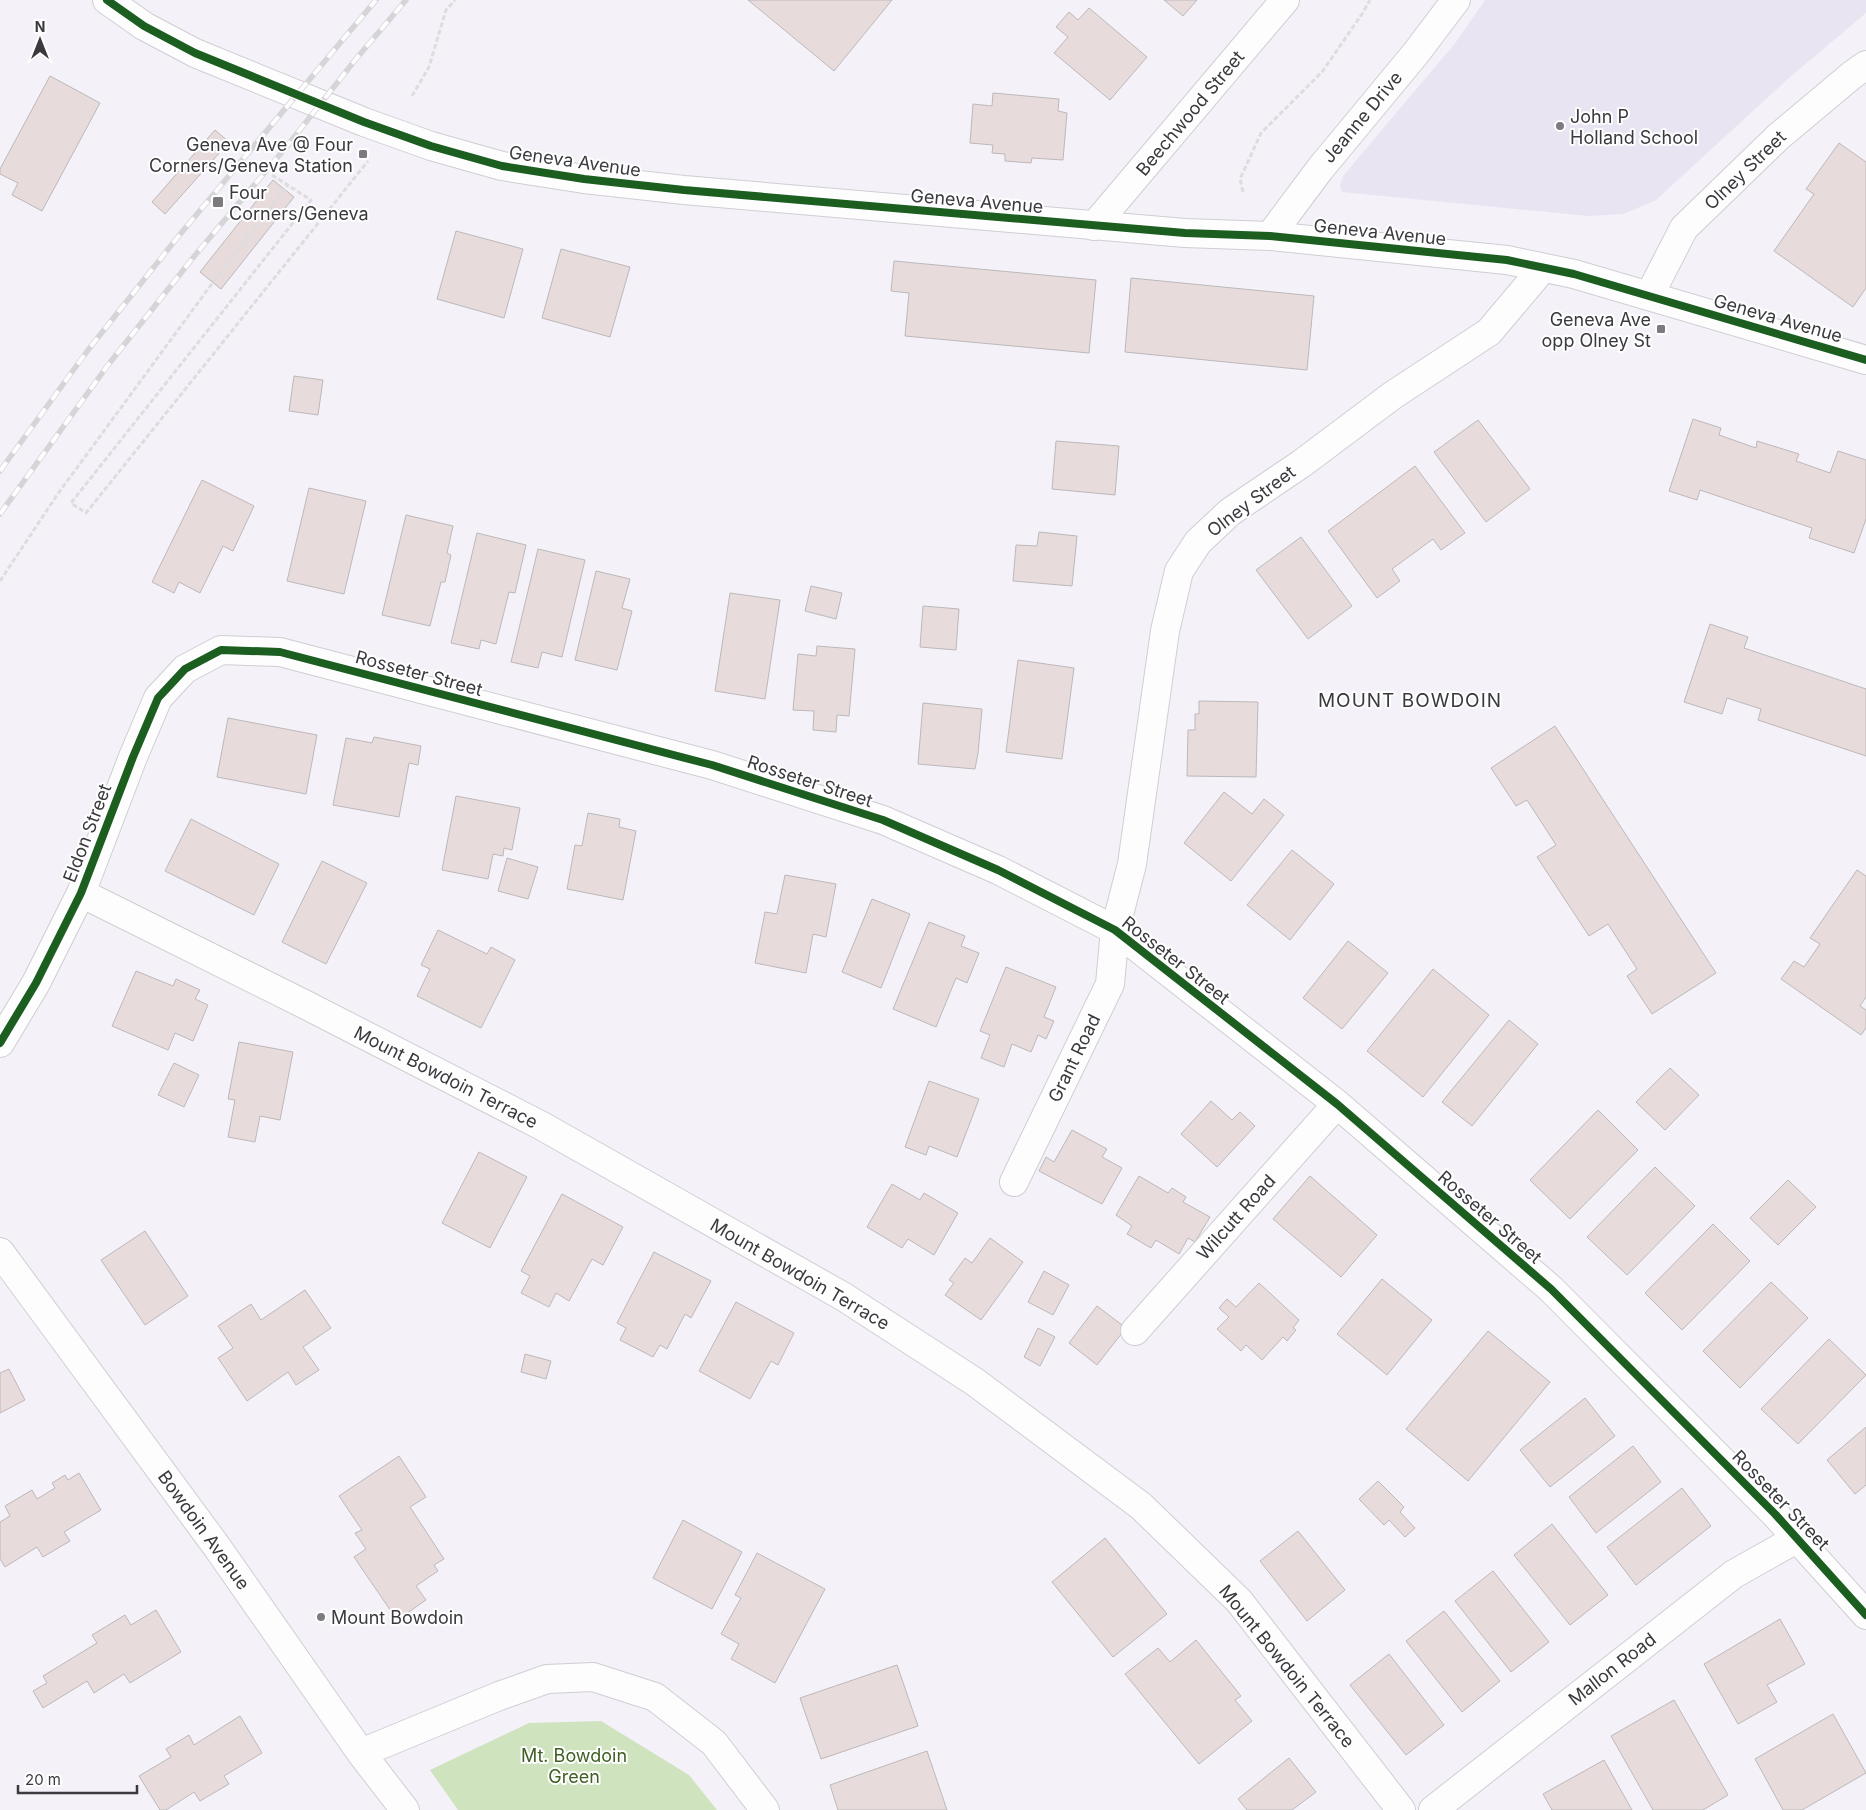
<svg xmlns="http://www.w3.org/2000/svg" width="1866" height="1810" viewBox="0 0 1866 1810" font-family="Inter,sans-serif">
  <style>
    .built { fill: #e9e4f2 }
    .green { fill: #cee3be }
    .building { fill: #e8dbdc; stroke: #bcb8ba }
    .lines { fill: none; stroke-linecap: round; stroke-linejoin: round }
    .minor-casing { stroke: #d0cdd3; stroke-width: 30 }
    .tertiary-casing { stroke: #d0cdd3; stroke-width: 30 }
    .secondary-casing { stroke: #d0cdd3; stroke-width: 30 }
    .path { stroke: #dddcde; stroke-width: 3; stroke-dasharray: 5 2.5; stroke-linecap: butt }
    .minor { stroke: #fdfdfe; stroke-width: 28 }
    .tertiary { stroke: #fdfdfe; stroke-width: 28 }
    .secondary { stroke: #fdfdfe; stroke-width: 28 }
    .rail-casing { stroke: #d5d5d7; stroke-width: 5.5 }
    .rail { stroke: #fefefe; stroke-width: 4; stroke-dasharray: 11; stroke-linecap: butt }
    .cycleway-casing { stroke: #fefefe; stroke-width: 11 }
    .cycleway { stroke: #1b5e20; stroke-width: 8 }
    .poi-dot { fill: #7c797f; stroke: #fefefe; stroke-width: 2 }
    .labels { text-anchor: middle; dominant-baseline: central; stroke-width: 4; stroke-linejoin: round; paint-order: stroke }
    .street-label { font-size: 18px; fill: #3b393e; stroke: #fefefe }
    .poi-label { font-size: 18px; fill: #3b393e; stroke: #fefefe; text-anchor: start }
    .park-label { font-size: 18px; fill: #405f23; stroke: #fefefe }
    .neighbourhood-label { font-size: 19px; letter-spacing: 1px; fill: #3b393e; stroke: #fefefe }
  </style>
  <rect width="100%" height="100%" fill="#f4f1f8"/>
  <path class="built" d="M 1485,0 L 1866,0 L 1866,13 L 1790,77 L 1656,200 L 1624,214 L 1589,216 L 1342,192 L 1340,185 L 1343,176 L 1456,42 Z"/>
  <path class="green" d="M 601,1721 L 689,1775 L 717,1810 L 458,1810 L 430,1770 L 529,1723 Z"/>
  <path class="building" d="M 748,0 L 892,0 L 834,71 Z
    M 1164,0 L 1197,0 L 1183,16 Z
    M 1089,8 L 1147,57 L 1110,100 L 1054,53 L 1068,37 L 1056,27 L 1069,12 L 1078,20 Z
    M 50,76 L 100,103 L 42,211 L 12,195 L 18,183 L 0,174 L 0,169 Z
    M 993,93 L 1059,99 L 1058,111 L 1067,113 L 1063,160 L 1032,158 L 1031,163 L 1005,161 L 1005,154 L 992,153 L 993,145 L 970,143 L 973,104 L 992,106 Z
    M 215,130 L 229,142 L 165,214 L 152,202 Z
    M 1839,143 L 1866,162 L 1866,288 L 1853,307 L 1774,251 L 1814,194 L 1806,189 Z
    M 273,180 L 294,197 L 221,289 L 200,272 Z
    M 456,231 L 523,249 L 504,318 L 437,299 Z
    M 561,249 L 630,267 L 610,337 L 542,318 Z
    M 894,261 L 1096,280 L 1089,353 L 905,336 L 909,293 L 891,291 Z
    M 1131,278 L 1314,296 L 1307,370 L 1125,352 Z
    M 294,376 L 323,380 L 318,415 L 289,411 Z
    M 1693,419 L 1721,428 L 1719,435 L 1756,448 L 1757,441 L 1799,454 L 1796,461 L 1830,473 L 1838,451 L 1866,460 L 1866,519 L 1854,553 L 1809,538 L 1812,528 L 1700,490 L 1697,500 L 1669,491 Z
    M 1478,420 L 1530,489 L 1486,522 L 1434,452 Z
    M 1056,441 L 1119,446 L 1115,495 L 1052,489 Z
    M 1415,466 L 1465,533 L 1441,550 L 1433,539 L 1392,569 L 1400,581 L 1377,598 L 1328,531 Z
    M 202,480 L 254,506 L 233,551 L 223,546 L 200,593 L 179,582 L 174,593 L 152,582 Z
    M 309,488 L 366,501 L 344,594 L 287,581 Z
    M 406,515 L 453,526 L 447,553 L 451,555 L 445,582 L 441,582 L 430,626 L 382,615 Z
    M 1039,532 L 1077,536 L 1072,586 L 1013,581 L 1016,545 L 1037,546 Z
    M 477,533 L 526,545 L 515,593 L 509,592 L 496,644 L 481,640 L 479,649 L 451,643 Z
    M 1301,537 L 1352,606 L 1308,639 L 1256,570 Z
    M 538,549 L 585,560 L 562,657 L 542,652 L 538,668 L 511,662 Z
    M 596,571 L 630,579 L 622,608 L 632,611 L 617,670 L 575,660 Z
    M 811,586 L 842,593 L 836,619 L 805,611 Z
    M 730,593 L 780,600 L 765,699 L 715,691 Z
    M 923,606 L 959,609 L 956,650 L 920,647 Z
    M 1710,624 L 1748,637 L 1744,648 L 1866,689 L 1866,756 L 1758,720 L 1761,709 L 1727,698 L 1722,714 L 1684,702 Z
    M 817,646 L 855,649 L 849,716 L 837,715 L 836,732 L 813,730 L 814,711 L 793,710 L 798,654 L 816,656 Z
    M 1018,660 L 1074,668 L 1062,759 L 1006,752 Z
    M 1199,701 L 1258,702 L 1256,777 L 1187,776 L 1188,730 L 1195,730 L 1195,714 L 1199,714 Z
    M 923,703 L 982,709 L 978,753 L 975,769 L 918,764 Z
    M 228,718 L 317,735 L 306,794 L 217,777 Z
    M 1555,726 L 1716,973 L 1652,1014 L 1627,976 L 1637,969 L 1608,924 L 1589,936 L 1537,857 L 1556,845 L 1527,800 L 1516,806 L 1491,768 Z
    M 374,737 L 421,746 L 418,765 L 409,763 L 399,817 L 333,805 L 346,738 L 372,743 Z
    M 1224,792 L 1252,814 L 1264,799 L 1284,815 L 1231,881 L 1184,843 Z
    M 456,796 L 520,808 L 512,850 L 504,848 L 503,856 L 493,854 L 488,879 L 442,870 Z
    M 588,813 L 620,819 L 619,827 L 636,831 L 623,900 L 567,889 L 575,845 L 582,846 Z
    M 191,819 L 279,864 L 254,915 L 165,871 Z
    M 1292,850 L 1334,884 L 1290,940 L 1247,905 Z
    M 507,858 L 538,867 L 528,899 L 498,891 Z
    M 322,861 L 367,883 L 326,964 L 282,942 Z
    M 1857,870 L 1866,876 L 1866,997 L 1860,1006 L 1866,1010 L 1866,1028 L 1861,1035 L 1781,979 L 1794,961 L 1804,967 L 1820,944 L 1810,938 Z
    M 785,875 L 836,884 L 826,937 L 813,934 L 806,973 L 755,963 L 765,912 L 777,914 Z
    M 872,899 L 910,914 L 881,988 L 842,972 Z
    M 929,922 L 965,936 L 961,946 L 979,953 L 967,983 L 956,978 L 936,1027 L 893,1009 Z
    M 438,930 L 487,954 L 491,947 L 515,960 L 481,1028 L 417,996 L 430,969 L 421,965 Z
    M 1348,941 L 1388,973 L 1342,1029 L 1303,998 Z
    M 1006,967 L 1056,987 L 1044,1017 L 1054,1021 L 1046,1039 L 1038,1035 L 1031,1052 L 1012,1044 L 1004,1067 L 981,1058 L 990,1035 L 980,1031 Z
    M 1433,969 L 1489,1015 L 1423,1097 L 1367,1051 Z
    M 136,971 L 173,986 L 176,979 L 200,990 L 195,999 L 208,1005 L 193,1041 L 175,1033 L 168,1050 L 112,1026 Z
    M 1509,1020 L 1538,1044 L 1472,1126 L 1442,1102 Z
    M 239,1042 L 293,1052 L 280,1120 L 260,1116 L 255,1142 L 228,1137 L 235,1100 L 228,1099 Z
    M 174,1063 L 199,1075 L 184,1107 L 158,1095 Z
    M 1670,1068 L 1699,1095 L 1665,1130 L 1636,1102 Z
    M 929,1081 L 979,1099 L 957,1157 L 929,1146 L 926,1155 L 905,1147 Z
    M 1211,1101 L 1232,1120 L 1240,1112 L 1255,1126 L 1217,1167 L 1181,1134 Z
    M 1598,1110 L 1638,1150 L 1570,1219 L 1530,1180 Z
    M 1072,1130 L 1107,1149 L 1102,1157 L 1122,1168 L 1102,1204 L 1039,1171 L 1046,1157 L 1054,1162 Z
    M 479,1152 L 527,1177 L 490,1248 L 442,1223 Z
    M 1655,1167 L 1695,1206 L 1627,1275 L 1587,1237 Z
    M 1139,1176 L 1168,1193 L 1172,1188 L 1186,1197 L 1183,1202 L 1210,1217 L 1195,1242 L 1188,1238 L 1179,1254 L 1156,1240 L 1151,1248 L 1127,1234 L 1132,1226 L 1116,1215 Z
    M 1310,1176 L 1377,1235 L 1341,1277 L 1273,1219 Z
    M 1788,1180 L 1816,1207 L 1778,1245 L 1750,1218 Z
    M 892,1184 L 920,1200 L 924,1193 L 958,1213 L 934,1255 L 908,1239 L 902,1248 L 867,1227 Z
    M 562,1194 L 623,1227 L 603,1265 L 592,1259 L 569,1301 L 556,1293 L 549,1307 L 521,1293 L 530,1276 L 521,1271 Z
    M 1713,1224 L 1750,1261 L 1682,1330 L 1645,1293 Z
    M 145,1231 L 188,1296 L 145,1325 L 101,1260 Z
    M 990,1238 L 1023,1262 L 981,1320 L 945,1295 L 954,1283 L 949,1280 L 965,1258 L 972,1263 Z
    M 654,1252 L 711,1281 L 691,1318 L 685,1314 L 667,1349 L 660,1345 L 653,1357 L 620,1340 L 626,1328 L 617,1323 Z
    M 1044,1271 L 1069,1285 L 1053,1315 L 1028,1302 Z
    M 1382,1279 L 1432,1320 L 1387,1375 L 1337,1334 Z
    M 1771,1282 L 1808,1318 L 1740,1388 L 1703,1351 Z
    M 1259,1283 L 1299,1320 L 1293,1328 L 1296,1330 L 1287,1341 L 1283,1337 L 1262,1360 L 1246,1345 L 1241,1351 L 1217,1329 L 1229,1317 L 1219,1308 L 1227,1299 L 1236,1307 Z
    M 305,1290 L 331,1328 L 303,1347 L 319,1370 L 296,1385 L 288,1372 L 247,1401 L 218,1358 L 233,1348 L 218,1326 L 251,1304 L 261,1320 Z
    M 736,1302 L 794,1333 L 778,1365 L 771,1361 L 750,1399 L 699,1371 Z
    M 1097,1306 L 1126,1328 L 1097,1365 L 1069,1343 Z
    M 1038,1328 L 1055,1337 L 1040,1366 L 1024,1357 Z
    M 1488,1331 L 1550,1382 L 1468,1481 L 1406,1429 Z
    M 1829,1339 L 1866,1375 L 1798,1444 L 1761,1409 Z
    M 525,1354 L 551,1361 L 546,1379 L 521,1372 Z
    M 9,1369 L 25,1400 L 0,1413 L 0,1373 Z
    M 1585,1398 L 1615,1436 L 1550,1487 L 1520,1450 Z
    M 1866,1427 L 1866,1485 L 1855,1494 L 1827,1460 Z
    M 1633,1446 L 1661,1482 L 1596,1533 L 1569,1497 Z
    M 399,1456 L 426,1497 L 410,1507 L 444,1559 L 434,1565 L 438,1571 L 416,1586 L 426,1600 L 397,1620 L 354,1557 L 366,1549 L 355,1533 L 362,1530 L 339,1496 Z
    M 79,1473 L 101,1510 L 64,1532 L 70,1541 L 43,1557 L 37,1547 L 5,1567 L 0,1559 L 0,1522 L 10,1516 L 5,1506 L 32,1490 L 37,1499 L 55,1488 L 52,1483 L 65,1475 L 68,1480 Z
    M 1378,1481 L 1404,1507 L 1400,1512 L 1415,1528 L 1405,1537 L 1389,1520 L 1384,1525 L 1359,1499 Z
    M 1682,1488 L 1711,1526 L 1636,1585 L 1607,1547 Z
    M 683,1520 L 742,1552 L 712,1609 L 653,1578 Z
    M 1552,1524 L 1608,1595 L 1570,1625 L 1514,1555 Z
    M 1298,1531 L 1345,1590 L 1307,1621 L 1260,1561 Z
    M 1105,1538 L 1167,1614 L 1113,1657 L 1052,1582 Z
    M 757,1553 L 825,1589 L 775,1683 L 731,1659 L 739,1644 L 721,1634 L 741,1598 L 735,1595 Z
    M 1493,1571 L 1549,1642 L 1511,1672 L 1455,1601 Z
    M 156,1610 L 181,1652 L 130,1683 L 124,1674 L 94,1693 L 87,1681 L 43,1708 L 33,1691 L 47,1683 L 43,1676 L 97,1643 L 92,1635 L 125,1615 L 131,1625 Z
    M 1444,1611 L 1500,1681 L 1462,1712 L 1406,1641 Z
    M 1780,1619 L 1805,1664 L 1767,1685 L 1777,1702 L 1738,1724 L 1704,1664 Z
    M 1196,1640 L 1241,1696 L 1235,1700 L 1252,1721 L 1199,1764 L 1125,1674 L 1158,1648 L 1170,1662 Z
    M 1389,1654 L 1444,1725 L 1406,1755 L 1350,1685 Z
    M 897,1665 L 918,1726 L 821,1759 L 800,1698 Z
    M 1674,1700 L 1728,1795 L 1703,1810 L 1653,1810 L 1611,1736 Z
    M 1833,1714 L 1866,1773 L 1802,1810 L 1783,1810 L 1755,1759 Z
    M 240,1716 L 262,1753 L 224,1776 L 229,1784 L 200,1801 L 194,1792 L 166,1810 L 160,1810 L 139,1776 L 171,1757 L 166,1749 L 189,1735 L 194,1745 Z
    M 927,1751 L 947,1810 L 838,1810 L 830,1785 Z
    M 1289,1758 L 1316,1792 L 1292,1810 L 1247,1810 L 1238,1799 Z
    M 1604,1760 L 1632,1810 L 1552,1810 L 1543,1794 Z"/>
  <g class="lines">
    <g class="minor-casing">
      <path id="minor" d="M 1094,226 L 1285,0
        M 1270,236 L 1320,169 L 1416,53 L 1456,0
        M 81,893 L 306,1005 L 542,1126 L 844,1297 L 975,1382 L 1141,1506 L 1239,1601 L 1401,1810
        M 0,1043 L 36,983 L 81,893 L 133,757 L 158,698 L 185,669 L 221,650 L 280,652 L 712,765 L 883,820 L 998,870 L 1115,930 L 1337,1104 L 1551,1289 L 1775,1514 L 1866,1615
        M 1014,1182 L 1110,984 L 1115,930 L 1132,864 L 1165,631 L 1179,571 L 1198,542 L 1230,512 L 1301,464 L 1393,395 L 1489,332 L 1543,268
        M 0,1252 L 217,1547 L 361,1753 L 405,1810
        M 1135,1331 L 1337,1104
        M 361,1753 L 499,1696 L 547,1679 L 593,1677 L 655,1697 L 714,1743 L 765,1810
        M 1433,1810 L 1734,1574 L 1798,1538"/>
    </g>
    <g class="tertiary-casing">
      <path id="tertiary" d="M 1649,296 L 1684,228 L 1778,137 L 1852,75 L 1866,65"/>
    </g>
    <g class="secondary-casing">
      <path id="secondary" d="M 107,0 L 144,26 L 195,53 L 364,122 L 431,146 L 502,166 L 584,179 L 684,190 L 1185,233 L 1270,236 L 1507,260 L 1574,274 L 1866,360"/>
    </g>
    <path class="path" d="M 412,96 L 429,67 L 446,10 L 455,0
      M 272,175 L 311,200 L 71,503 L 86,513 L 368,161
      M 1243,192 L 1240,179 L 1261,133 L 1322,72 L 1362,14 L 1370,0
      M 0,581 L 57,495 L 211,285 L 288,185"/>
    <use href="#minor" class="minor"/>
    <use href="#tertiary" class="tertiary"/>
    <use href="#secondary" class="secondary"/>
    <g class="rail-casing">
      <path id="rail" d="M 0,471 L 88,350 L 177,238 L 376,0
        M 0,514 L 108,365 L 196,254 L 287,146 L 356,59 L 406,0"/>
    </g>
    <use href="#rail" class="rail"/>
    <g class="cycleway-casing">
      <path id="cycleway" d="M 107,0 L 144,26 L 195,53 L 364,122 L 431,146 L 502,166 L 584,179 L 684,190 L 1185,233 L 1270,236 L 1507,260 L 1574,274 L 1866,360
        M 0,1043 L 36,983 L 81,893 L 133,757 L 158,698 L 185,669 L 221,650 L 280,652 L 712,765 L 883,820 L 998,870 L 1115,930 L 1337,1104 L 1551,1289 L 1775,1514 L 1866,1615"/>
    </g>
    <use href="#cycleway" class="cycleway"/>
  </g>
  <g class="poi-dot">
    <circle cx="1560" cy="126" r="5"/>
    <rect x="358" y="149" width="10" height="10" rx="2.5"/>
    <rect x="212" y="196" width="12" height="12" rx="2.5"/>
    <rect x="1656" y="324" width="10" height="10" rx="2.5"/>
    <circle cx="321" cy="1617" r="5"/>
  </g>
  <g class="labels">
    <g class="street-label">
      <text transform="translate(1190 113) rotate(-50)">Beechwood Street</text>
      <text transform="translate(1362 117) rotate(-50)">Jeanne Drive</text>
      <text transform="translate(575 161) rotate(8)">Geneva Avenue</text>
      <text transform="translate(1745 170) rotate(-44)">Olney Street</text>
      <text transform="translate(977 201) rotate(5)">Geneva Avenue</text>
      <text transform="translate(1380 232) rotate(6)">Geneva Avenue</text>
      <text transform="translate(1778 318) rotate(16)">Geneva Avenue</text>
      <text transform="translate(1251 501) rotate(-37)">Olney Street</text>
      <text transform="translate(419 673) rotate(15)">Rosseter Street</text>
      <text transform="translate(810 781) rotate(18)">Rosseter Street</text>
      <text transform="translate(87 833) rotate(-69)">Eldon Street</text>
      <text transform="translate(1176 960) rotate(38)">Rosseter Street</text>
      <text transform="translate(1074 1058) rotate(-64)">Grant Road</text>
      <text transform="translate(446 1077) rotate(27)">Mount Bowdoin Terrace</text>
      <text transform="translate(1236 1217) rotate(-48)">Wilcutt Road</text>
      <text transform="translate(1490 1217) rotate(41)">Rosseter Street</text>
      <text transform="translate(800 1274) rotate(30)">Mount Bowdoin Terrace</text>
      <text transform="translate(1781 1500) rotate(46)">Rosseter Street</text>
      <text transform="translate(204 1530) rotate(54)">Bowdoin Avenue</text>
      <text transform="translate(1287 1666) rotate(51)">Mount Bowdoin Terrace</text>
      <text transform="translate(1612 1669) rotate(-38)">Mallon Road</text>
    </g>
    <g class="poi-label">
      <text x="1570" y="116">John P<tspan x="1570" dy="21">Holland School</tspan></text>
      <text x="353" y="144" text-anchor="end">Geneva Ave @ Four<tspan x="353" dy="21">Corners/Geneva Station</tspan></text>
      <text x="229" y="192">Four<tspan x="229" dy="21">Corners/Geneva</tspan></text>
      <text x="1651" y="319" text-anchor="end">Geneva Ave<tspan x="1651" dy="21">opp Olney St</tspan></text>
      <text x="331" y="1617">Mount Bowdoin</text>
    </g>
    <g class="park-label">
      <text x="574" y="1755">Mt. Bowdoin<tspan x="574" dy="21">Green</tspan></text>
    </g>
    <g class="neighbourhood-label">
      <text x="1410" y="700">MOUNT BOWDOIN</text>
    </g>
  </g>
  <g transform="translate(40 40)" stroke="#fefefe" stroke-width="4" paint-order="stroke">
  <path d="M0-4L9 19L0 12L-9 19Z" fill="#3b393e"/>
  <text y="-8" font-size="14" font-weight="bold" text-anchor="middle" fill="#3b393e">N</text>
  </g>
  <path d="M18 1785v8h119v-8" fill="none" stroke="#3b393e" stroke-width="2.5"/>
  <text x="25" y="1785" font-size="15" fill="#3b393e" stroke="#fefefe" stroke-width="4" paint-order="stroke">20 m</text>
</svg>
